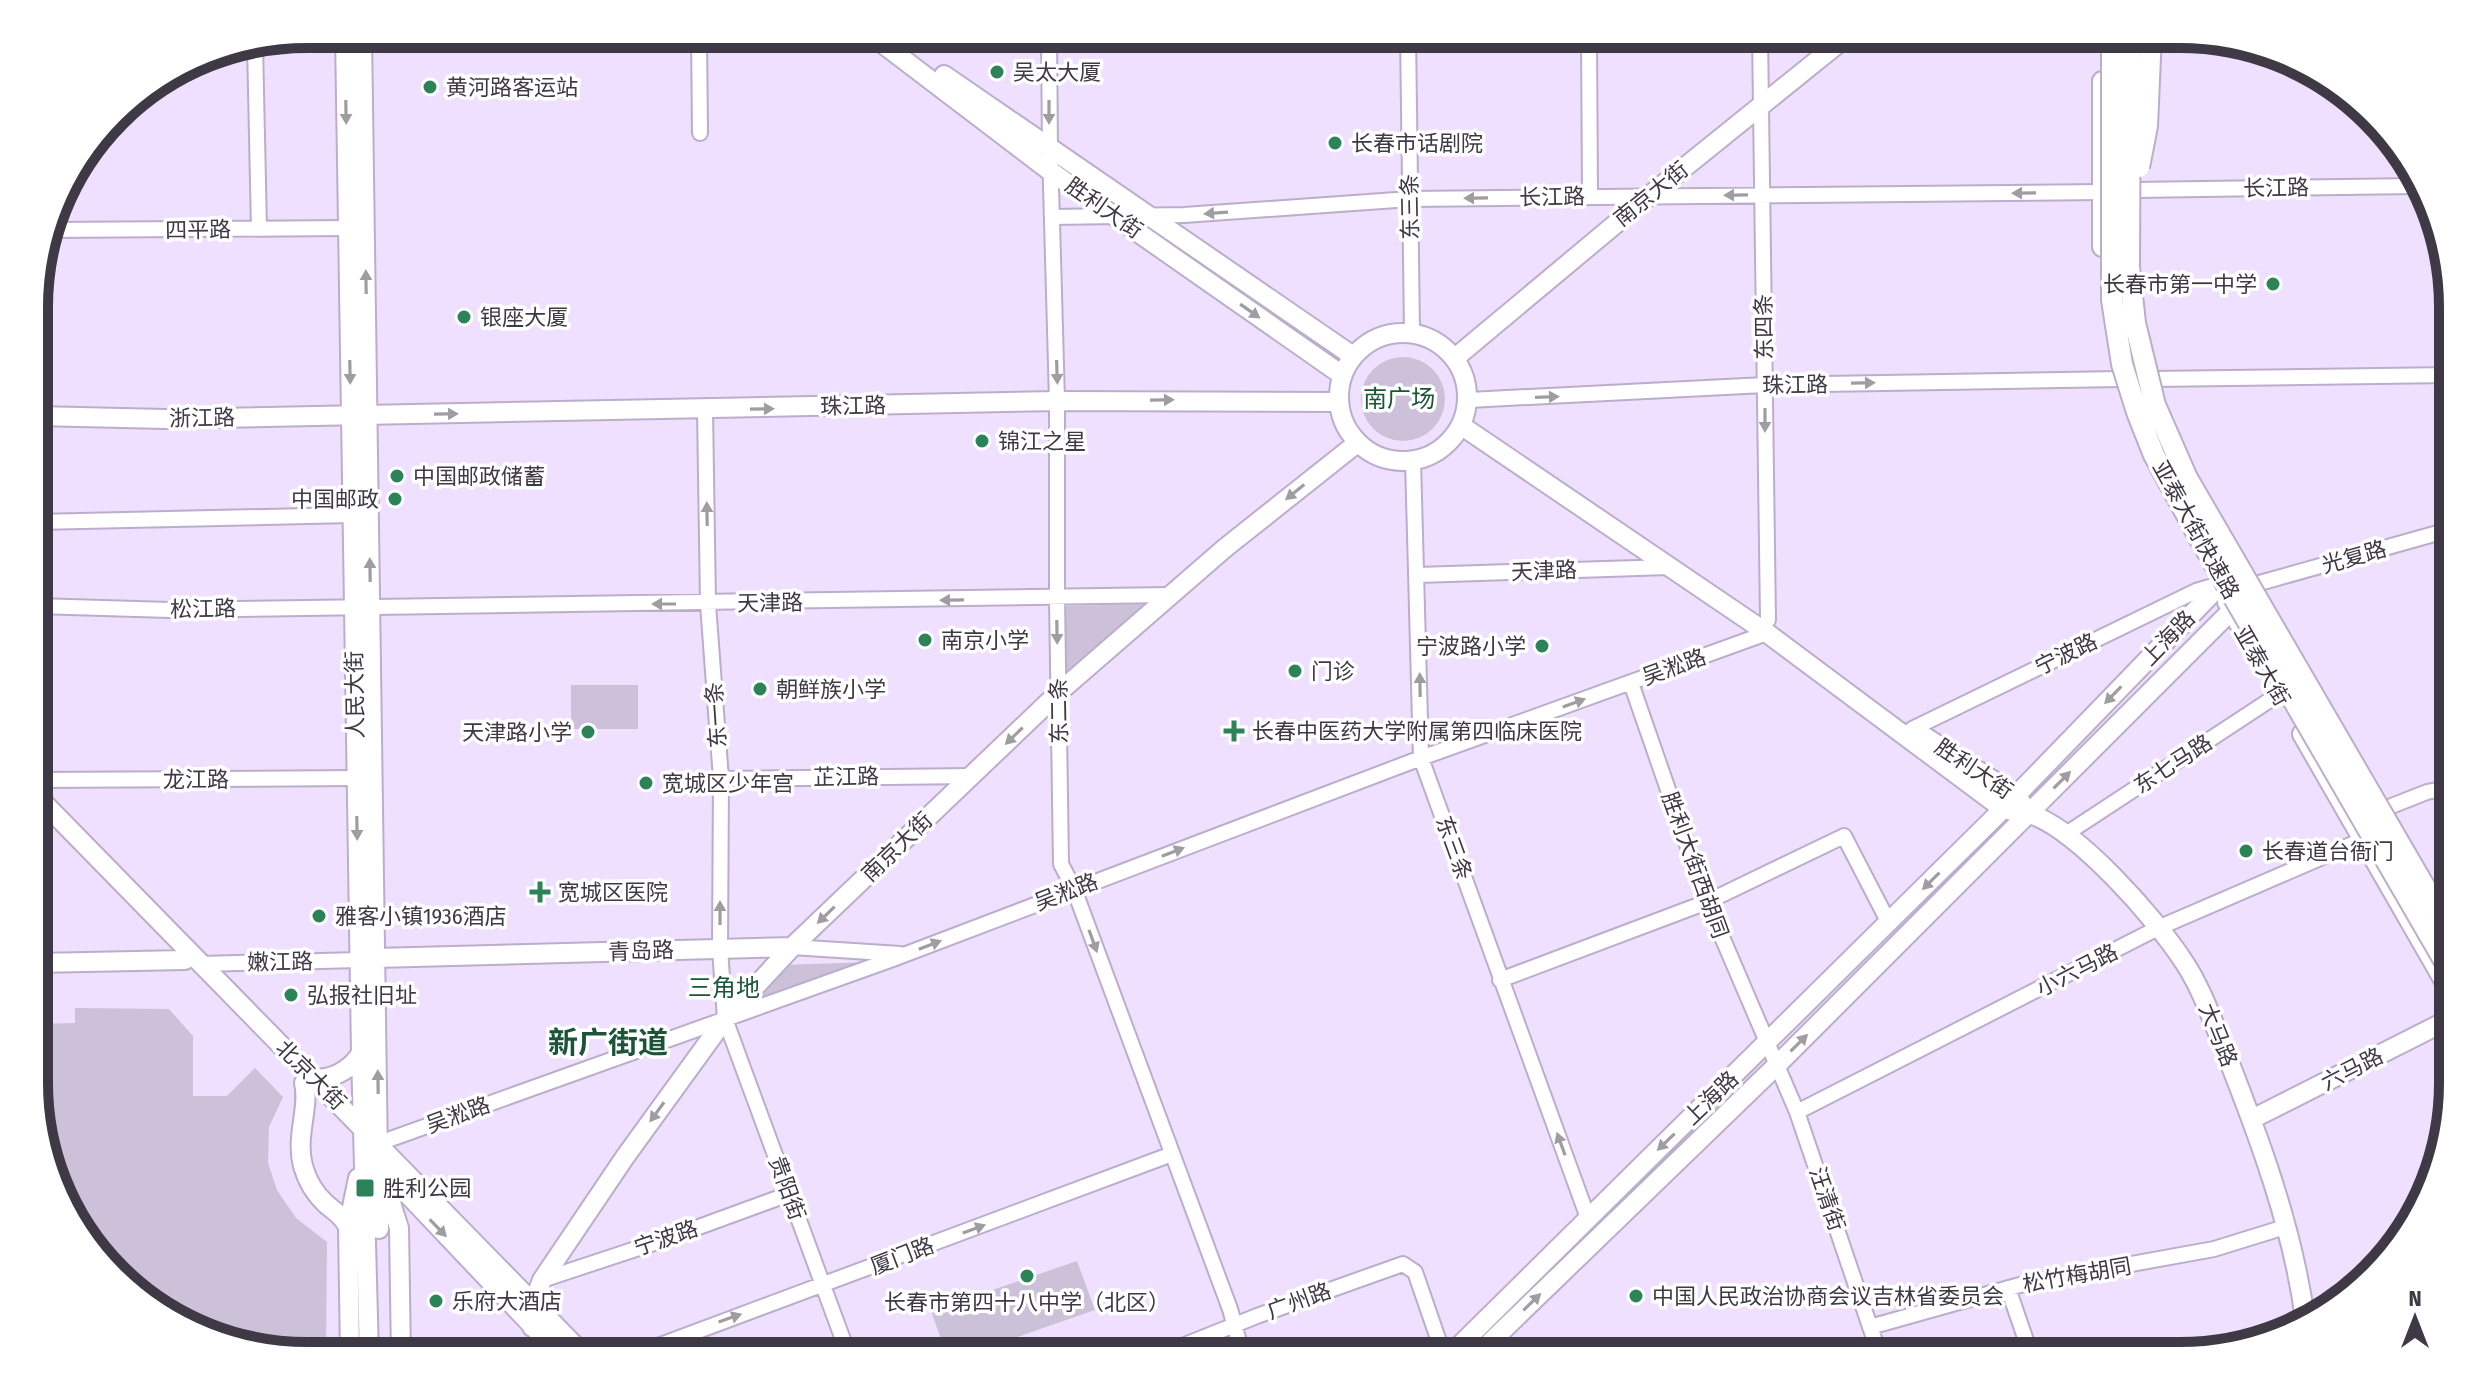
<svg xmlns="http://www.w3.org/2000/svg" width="2487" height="1390" viewBox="0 0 2487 1390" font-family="'Fira Sans Condensed','Noto Sans SC',sans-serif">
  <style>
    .green { fill: #cdc1d9 }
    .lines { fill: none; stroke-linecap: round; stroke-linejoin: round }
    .minor-casing { stroke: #bcaecb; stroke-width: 18 }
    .major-casing { stroke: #bcaecb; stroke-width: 22 }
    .minor { stroke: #fff; stroke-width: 14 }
    .major { stroke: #fff; stroke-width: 18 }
    .highway-bridge-casing { stroke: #bcaecb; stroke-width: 24; stroke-linecap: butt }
    .highway-bridge { stroke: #fff; stroke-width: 20 }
    .oneway { fill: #9f9ca2 }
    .poi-dot { fill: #2c8357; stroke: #fff; stroke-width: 3 }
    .labels { text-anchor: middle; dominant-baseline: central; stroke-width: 7; stroke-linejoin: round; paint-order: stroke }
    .poi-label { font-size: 22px; fill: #3f3945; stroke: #fff; text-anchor: start }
    .street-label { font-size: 22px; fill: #3f3945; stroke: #fff }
    .neighbourhood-label { font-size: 24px; fill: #195536; stroke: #fff }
    .district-label { font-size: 30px; font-weight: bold; fill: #195536; stroke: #fff }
    .rim { fill: none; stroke: #3f3945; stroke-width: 10 }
  </style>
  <rect width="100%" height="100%" fill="#eee0fe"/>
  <path class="green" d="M1361 399a42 42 0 1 1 84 0a42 42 0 1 1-84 0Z
    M 1147,604 L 1066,676 L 1065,606 Z
    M 571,685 L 638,685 L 638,729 L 571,729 Z
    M 871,962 L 731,1016 L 782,965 Z
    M 75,1008 L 169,1009 L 193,1036 L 193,1096 L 227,1096 L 255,1068 L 283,1097 L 269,1127 L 268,1163 L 277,1190 L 296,1218 L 327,1242 L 326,1356 L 306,1356 L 171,1320 L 80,1235 L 36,1118 L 36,1024 L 75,1023 Z
    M 1077,1261 L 1095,1310 L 963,1356 L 947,1356 L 931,1311 Z"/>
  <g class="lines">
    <g class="minor-casing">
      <path id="minor" d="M 699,34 L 700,133
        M 1049,34 L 1050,150 L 1057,401 L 1057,598 L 1061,864 L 1074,889 L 1230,1309 L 1243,1356
        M 1408,34 L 1412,332
        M 1589,34 L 1590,196
        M 1760,34 L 1768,620
        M 362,35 L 699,40 L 811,34
        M 269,42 L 345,40
        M 255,44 L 259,229
        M 2135,190 L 2418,186
        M 1052,217 L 1184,215 L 1410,199 L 2102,192
        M 49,230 L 348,228
        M 2151,379 L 2452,375
        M 1469,400 L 1765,385 L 2121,379
        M 705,410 L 708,604 L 721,779 L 720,949 L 725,1019 L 849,1356
        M 1413,460 L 1421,758 L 1588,1218
        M 36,522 L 352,515
        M 1418,575 L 1669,567
        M 2256,584 L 2452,529
        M 36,606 L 170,610 L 1170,595
        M 1631,683 L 1707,902 L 1797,1112 L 1880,1356
        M 1912,729 L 2196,591 L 2220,584
        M 721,779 L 971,776
        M 36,780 L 357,778
        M 2389,807 L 2427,792 L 2452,787
        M 2066,834 L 2279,694
        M 792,947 L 900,954
        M 201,964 L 359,960
        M 1500,980 L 1707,902 L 1844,836 L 1889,923
        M 1797,1112 L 2158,928 L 2362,840
        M 371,1146 L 893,959 L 1421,758 L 1767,633
        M 542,1280 L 666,1239 L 789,1194
        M 2008,1288 L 2031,1355
        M 1870,1327 L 2027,1283 L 2214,1249 L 2285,1227
        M 631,1356 L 1172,1154
        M 1157,1356 L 1257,1316 L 1403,1264 L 1415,1272 L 1444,1356"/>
    </g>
    <g class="major-casing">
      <path id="major" d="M 345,34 L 361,1053 L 369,1356
        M 362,34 L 379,1229
        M 870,34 L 1050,171 L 1342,375
        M 944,75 L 1353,356
        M 2102,81 L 2102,247
        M1339 397a64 64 0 1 1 128 0a64 64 0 1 1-128 0Z
        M 1455,358 L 1649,196 L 1850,34
        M 36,416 L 165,419 L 1057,401 L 1338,402
        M 1462,426 L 1767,633 L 2003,809 C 2011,811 2020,811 2027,813 C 2076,827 2157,920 2184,962 C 2202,989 2213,1022 2225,1051 C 2259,1137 2293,1228 2305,1319
        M 2227,602 L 2261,664
        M 1916,731 L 2016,795 L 2023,805
        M 2302,734 L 2452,995
        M 36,795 L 585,1356
        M 376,958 L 792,947
        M 36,963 L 185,960
        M 313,1078 C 331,1081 352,1069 361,1053
        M 304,1083 C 310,1108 295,1136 303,1166 C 307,1180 315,1194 326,1204 C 335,1212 343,1216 348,1227
        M 2252,1119 L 2452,1018
        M 376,1161 L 561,1356
        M 384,1181 L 399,1228 L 401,1356
        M 532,1327 L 533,1304 L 542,1280 L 625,1157 L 725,1019 L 792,947 L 1058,693 L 1225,548 L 1356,444
        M 350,1356 L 348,1227 L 358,1178
        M 1449,1356 L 2003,809 L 2221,584 L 2237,584
        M 1476,1356 L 1776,1066 L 2246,596"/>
    </g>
    <use href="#minor" class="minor"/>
    <use href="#major" class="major"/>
    <g class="highway-bridge-casing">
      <path id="highway-bridge" d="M 2112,34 L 2112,300 L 2122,364 L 2137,412 L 2154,455 L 2200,539 L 2452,974
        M 2130,34 L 2129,267 L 2135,323 L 2155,405 L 2187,478 L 2452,934
        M 2139,167 L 2147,126 L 2151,34"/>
    </g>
    <use href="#highway-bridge" class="highway-bridge"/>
  </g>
  <defs><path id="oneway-solid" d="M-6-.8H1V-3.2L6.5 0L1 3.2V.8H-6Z" transform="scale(2)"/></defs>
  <g class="oneway">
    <use href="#oneway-solid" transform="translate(346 112) rotate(89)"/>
    <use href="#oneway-solid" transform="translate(1049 112) rotate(90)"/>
    <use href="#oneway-solid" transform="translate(2024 193) rotate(179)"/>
    <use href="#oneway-solid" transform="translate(1736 195) rotate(179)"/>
    <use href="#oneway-solid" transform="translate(1476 198) rotate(179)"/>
    <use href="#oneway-solid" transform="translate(1216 213) rotate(176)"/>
    <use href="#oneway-solid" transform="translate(366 282) rotate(-91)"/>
    <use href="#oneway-solid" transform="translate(1250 311) rotate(35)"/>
    <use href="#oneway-solid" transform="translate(350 372) rotate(89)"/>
    <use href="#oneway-solid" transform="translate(1057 372) rotate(88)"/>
    <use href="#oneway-solid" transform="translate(1863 383) rotate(-1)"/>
    <use href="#oneway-solid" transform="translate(1547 397) rotate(-2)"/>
    <use href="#oneway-solid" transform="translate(1162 400) rotate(-1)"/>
    <use href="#oneway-solid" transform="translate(762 409) rotate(-1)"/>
    <use href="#oneway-solid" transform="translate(446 414) rotate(-1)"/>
    <use href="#oneway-solid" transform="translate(1765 420) rotate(90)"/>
    <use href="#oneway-solid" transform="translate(1295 492) rotate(141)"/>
    <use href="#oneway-solid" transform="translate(707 514) rotate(-91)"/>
    <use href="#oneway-solid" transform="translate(370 570) rotate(-91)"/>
    <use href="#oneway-solid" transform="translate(952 600) rotate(179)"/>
    <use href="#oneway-solid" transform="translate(664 604) rotate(180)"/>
    <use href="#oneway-solid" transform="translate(1057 632) rotate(89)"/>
    <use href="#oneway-solid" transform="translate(1420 685) rotate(-91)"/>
    <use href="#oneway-solid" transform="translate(2113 695) rotate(134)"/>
    <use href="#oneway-solid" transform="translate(1574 703) rotate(-20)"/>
    <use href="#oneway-solid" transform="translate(1014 736) rotate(136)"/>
    <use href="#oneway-solid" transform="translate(2062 780) rotate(-45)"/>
    <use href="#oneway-solid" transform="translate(357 828) rotate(89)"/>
    <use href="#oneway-solid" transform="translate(1173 852) rotate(-21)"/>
    <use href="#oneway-solid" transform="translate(1931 881) rotate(135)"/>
    <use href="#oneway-solid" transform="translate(720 913) rotate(-90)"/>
    <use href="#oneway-solid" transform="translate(826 915) rotate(136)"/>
    <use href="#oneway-solid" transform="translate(1093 941) rotate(70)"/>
    <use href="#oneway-solid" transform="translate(930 945) rotate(-21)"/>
    <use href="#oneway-solid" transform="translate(1799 1043) rotate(-45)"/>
    <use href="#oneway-solid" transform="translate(378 1082) rotate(-91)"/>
    <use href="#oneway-solid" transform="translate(657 1112) rotate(126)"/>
    <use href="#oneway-solid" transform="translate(1666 1142) rotate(136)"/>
    <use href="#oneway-solid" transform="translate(1561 1144) rotate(-110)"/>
    <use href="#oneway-solid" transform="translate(438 1228) rotate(46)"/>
    <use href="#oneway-solid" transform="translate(974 1229) rotate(-20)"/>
    <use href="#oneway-solid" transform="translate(1532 1302) rotate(-44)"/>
    <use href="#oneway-solid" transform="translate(730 1318) rotate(-19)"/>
  </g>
  <g class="poi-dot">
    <circle cx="997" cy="72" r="8"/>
    <circle cx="430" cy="87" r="8"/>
    <circle cx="1335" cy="143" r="8"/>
    <circle cx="2273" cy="284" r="8"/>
    <circle cx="464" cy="317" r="8"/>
    <circle cx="982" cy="441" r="8"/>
    <circle cx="397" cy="476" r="8"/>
    <circle cx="395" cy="499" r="8"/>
    <circle cx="925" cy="640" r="8"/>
    <circle cx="1542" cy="646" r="8"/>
    <circle cx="1295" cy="671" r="8"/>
    <circle cx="760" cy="689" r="8"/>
    <path d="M1230 719h8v8h8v8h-8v8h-8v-8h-8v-8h8z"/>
    <circle cx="588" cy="732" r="8"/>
    <circle cx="646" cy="783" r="8"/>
    <circle cx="2246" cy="851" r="8"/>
    <path d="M536 880h8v8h8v8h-8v8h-8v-8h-8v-8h8z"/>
    <circle cx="319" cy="916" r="8"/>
    <circle cx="291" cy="995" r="8"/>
    <rect x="355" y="1178" width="20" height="20" rx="4"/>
    <circle cx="1027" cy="1276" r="8"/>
    <circle cx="1636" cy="1296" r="8"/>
    <circle cx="436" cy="1301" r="8"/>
  </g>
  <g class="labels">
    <g class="poi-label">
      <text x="1013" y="72">吴太大厦</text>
      <text x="446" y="87">黄河路客运站</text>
      <text x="1351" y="143">长春市话剧院</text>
      <text x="2257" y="284" text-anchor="end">长春市第一中学</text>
      <text x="480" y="317">银座大厦</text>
      <text x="998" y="441">锦江之星</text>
      <text x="413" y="476">中国邮政储蓄</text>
      <text x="379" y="499" text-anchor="end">中国邮政</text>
      <text x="941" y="640">南京小学</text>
      <text x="1526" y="646" text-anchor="end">宁波路小学</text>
      <text x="1311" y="671">门诊</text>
      <text x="776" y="689">朝鲜族小学</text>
      <text x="1252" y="731">长春中医药大学附属第四临床医院</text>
      <text x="572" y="732" text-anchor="end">天津路小学</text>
      <text x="662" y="783">宽城区少年宫</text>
      <text x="2262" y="851">长春道台衙门</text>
      <text x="558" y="892">宽城区医院</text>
      <text x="335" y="916">雅客小镇1936酒店</text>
      <text x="307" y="995">弘报社旧址</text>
      <text x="383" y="1188">胜利公园</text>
      <text x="1652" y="1296">中国人民政治协商会议吉林省委员会</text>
      <text x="452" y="1301">乐府大酒店</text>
      <text x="1027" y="1302" text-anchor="middle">长春市第四十八中学（北区）</text>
    </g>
    <g class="street-label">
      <text transform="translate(2276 188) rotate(-1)">长江路</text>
      <text transform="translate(1651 194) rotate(-39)">南京大街</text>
      <text transform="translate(1552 197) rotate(-1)">长江路</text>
      <text transform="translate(1410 207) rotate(-91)">东三条</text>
      <text transform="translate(1104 208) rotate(35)">胜利大街</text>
      <text transform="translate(198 230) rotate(-1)">四平路</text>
      <text transform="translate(1764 327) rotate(-91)">东四条</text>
      <text transform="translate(1795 385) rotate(-1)">珠江路</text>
      <text transform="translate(853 406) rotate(-1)">珠江路</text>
      <text transform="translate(202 418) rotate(-1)">浙江路</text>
      <text transform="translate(2196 530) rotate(61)">亚泰大街快速路</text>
      <text transform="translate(2354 557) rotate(-16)">光复路</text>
      <text transform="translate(1544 571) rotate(-2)">天津路</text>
      <text transform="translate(770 603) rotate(-1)">天津路</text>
      <text transform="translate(203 609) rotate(-1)">松江路</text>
      <text transform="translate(2168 638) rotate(-46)">上海路</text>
      <text transform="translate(2066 654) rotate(-26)">宁波路</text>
      <text transform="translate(2262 666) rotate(60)">亚泰大街</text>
      <text transform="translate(1674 667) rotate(-20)">吴淞路</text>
      <text transform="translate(355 695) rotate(-91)">人民大街</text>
      <text transform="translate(1059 711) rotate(-91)">东二条</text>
      <text transform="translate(716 715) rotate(-94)">东一条</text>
      <text transform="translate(2173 764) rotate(-33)">东七马路</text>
      <text transform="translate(1974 769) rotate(34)">胜利大街</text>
      <text transform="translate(846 777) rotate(-1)">芷江路</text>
      <text x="196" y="779">龙江路</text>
      <text transform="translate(897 847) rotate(-44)">南京大街</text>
      <text transform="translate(1454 848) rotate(70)">东三条</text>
      <text transform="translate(1695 865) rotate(70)">胜利大街西胡同</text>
      <text transform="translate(1066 892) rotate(-21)">吴淞路</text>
      <text transform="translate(641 951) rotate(-2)">青岛路</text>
      <text transform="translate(280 962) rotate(-1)">嫩江路</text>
      <text transform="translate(2077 970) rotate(-27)">小六马路</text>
      <text transform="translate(2218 1035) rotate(68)">大马路</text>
      <text transform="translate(2352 1069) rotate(-27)">六马路</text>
      <text transform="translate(311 1075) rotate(45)">北京大街</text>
      <text transform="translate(1711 1098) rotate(-44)">上海路</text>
      <text transform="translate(458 1115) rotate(-20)">吴淞路</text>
      <text transform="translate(787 1188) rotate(70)">贵阳街</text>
      <text transform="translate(1827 1199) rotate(71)">汪清街</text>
      <text transform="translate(666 1238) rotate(-19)">宁波路</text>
      <text transform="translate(902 1256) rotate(-21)">厦门路</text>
      <text transform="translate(2077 1275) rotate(-10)">松竹梅胡同</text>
      <text transform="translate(1299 1301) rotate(-20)">广州路</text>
    </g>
    <g class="neighbourhood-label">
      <text x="1399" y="399">南广场</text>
      <text x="724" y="988">三角地</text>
    </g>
    <g class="district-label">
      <text x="608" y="1043">新广街道</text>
    </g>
  </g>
  <path d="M0 0H2487V1390H0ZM307 48H2180A259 259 0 0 1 2439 307V1083A259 259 0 0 1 2180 1342H307A259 259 0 0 1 48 1083V307A259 259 0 0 1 307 48Z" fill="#fff" fill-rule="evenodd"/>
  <path class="rim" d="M307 48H2180A259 259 0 0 1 2439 307V1083A259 259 0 0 1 2180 1342H307A259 259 0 0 1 48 1083V307A259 259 0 0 1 307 48Z"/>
  <g transform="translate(2415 1318)" stroke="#ffffff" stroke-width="6" paint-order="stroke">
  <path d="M0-6L14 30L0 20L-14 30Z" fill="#3f3945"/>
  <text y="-12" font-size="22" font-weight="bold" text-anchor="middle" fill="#3f3945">N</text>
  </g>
</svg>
